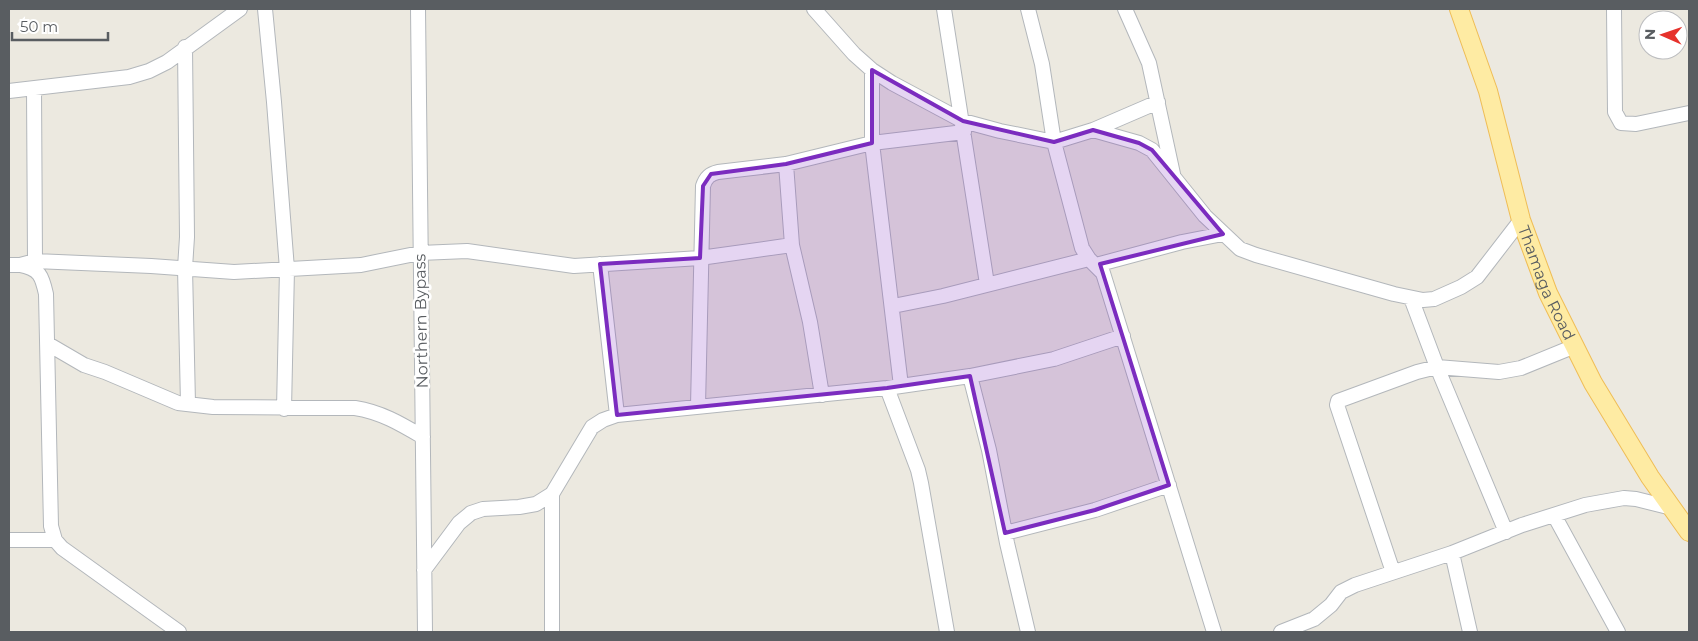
<svg xmlns="http://www.w3.org/2000/svg" width="1698" height="641" viewBox="0 0 1698 641" font-family="Montserrat,sans-serif">
  <style>
    .lines { fill: none; stroke-linecap: round; stroke-linejoin: round }
    .minor-casing { stroke: #b3b7bb; stroke-width: 16 }
    .major-casing { stroke: #efbd56; stroke-width: 20 }
    .minor { stroke: #fff; stroke-width: 14 }
    .major { stroke: #feeba3; stroke-width: 18 }
    .marked { fill: #7b2cbf; fill-opacity: 0.2; stroke: #7b2cbf; stroke-width: 4; stroke-linejoin: round }
    .labels { text-anchor: middle; dominant-baseline: central; stroke-width: 5; stroke-linejoin: round; paint-order: stroke }
    .street-label { font-size: 16px; fill: #595d61; stroke: #fff }
  </style>
  <rect width="100%" height="100%" fill="#ece9e0"/>
  <g class="lines">
    <g class="minor-casing">
      <path id="minor" d="M 265,9 L 274,102 L 287,269 L 284,409
        M 418,9 L 425,632
        M 814,9 L 854,54 L 872,70 L 892,83 L 963,121 L 1000,131 L 1054,142 L 1093,130 L 1139,143 L 1152,150 L 1205,216 L 1240,249 L 1256,255 L 1394,294 L 1423,300 L 1434,299 L 1461,287 L 1477,277 L 1521,220
        M 944,9 L 987,284
        M 1028,9 L 1042,64 L 1054,142 L 1082,248 L 1089,259 L 1103,273 L 1214,632
        M 1125,9 L 1149,63 L 1173,174
        M 1614,9 L 1615,112 L 1621,123 L 1636,124 L 1689,113
        M 185,47 L 187,237 L 185,268 L 188,404
        M 872,70 L 872,143 L 901,386
        M 34,89 L 35,261
        M 9,91 L 129,77 L 149,71 L 167,62 L 240,9
        M 1093,130 L 1158,102
        M 786,164 L 792,245 L 810,322 L 822,395
        M 600,264 L 617,415
        M 9,265 L 20,265 L 35,261 L 151,266 L 234,272 L 361,265 L 420,253 L 467,251 L 574,266 L 700,258 L 792,245
        M 20,265 C 40,269 42,276 46,294 L 51,526 L 55,540 L 62,548 L 179,632
        M 1096,265 L 1182,242 L 1223,234
        M 1411,298 L 1437,367 L 1506,532
        M 893,306 L 943,296 L 1089,259
        M 48,344 L 84,365 L 105,372 L 178,403 L 213,407 L 355,408 C 381,412 401,424 423,437
        M 970,376 L 989,450 L 1007,543 L 1028,632
        M 887,388 L 918,470 L 921,483 L 947,632
        M 698,406 L 703,186 C 706,177 710,174 718,172 L 786,164 L 872,143 L 964,132
        M 552,494 L 552,632
        M 1554,515 L 1618,632
        M 1005,533 L 1095,510 L 1169,485
        M 9,540 L 55,540
        M 1452,553 L 1470,632
        M 424,570 L 459,523 L 471,513 L 483,509 L 519,507 L 536,504 L 552,494 L 592,427 L 603,420 L 617,415 L 887,388 L 970,376 L 1054,359 L 1123,336
        M 1393,572 L 1337,405 L 1338,401 L 1417,372 L 1437,367 L 1499,372 L 1521,368 L 1575,346
        M 1281,632 L 1314,619 L 1331,605 L 1341,592 L 1355,585 L 1452,553 L 1522,525 L 1585,505 L 1624,498 L 1636,499 L 1672,508"/>
    </g>
    <g class="major-casing">
      <g id="major">
        <path id="s1" d="M 1459,9 L 1488,91 L 1521,220 L 1548,293 L 1593,383 L 1650,477 L 1689,532"/>
      </g>
    </g>
    <use href="#minor" class="minor"/>
    <use href="#major" class="major"/>
  </g>
  <path class="marked" d="M 872,70 L 963,121 L 1054,142 L 1093,130 L 1139,143 L 1152,150 L 1223,234 L 1100,264 L 1169,485 L 1095,510 L 1005,533 L 970,376 L 887,388 L 617,415 L 600,264 L 700,258 L 703,186 L 711,174 L 786,164 L 872,143 Z"/>
  <g class="labels">
    <g class="street-label">
      <text stroke="none"><textPath href="#s1" startOffset="288">Thamaga Road</textPath></text>
      <text transform="translate(421 321) rotate(-91)">Northern Bypass</text>
    </g>
  </g>
  <rect width="1698" height="641" fill="none" stroke="#595d61" stroke-width="20"/>
  <g transform="translate(1663 35) rotate(272)"><circle r="24" fill="#ffffff" stroke="#bdbec0"/>
  <path d="M0-4L9 19L0 12L-9 19Z" fill="#e6322c"/>
  <text y="-8" font-size="14" font-weight="bold" text-anchor="middle" fill="#595d61">N</text>
  </g>
  <path d="M12 32v8h96v-8" fill="none" stroke="#595d61" stroke-width="2.5"/>
  <text x="20" y="32" font-size="15" fill="#595d61" stroke="#ffffff" stroke-width="4" paint-order="stroke">50 m</text>
</svg>
